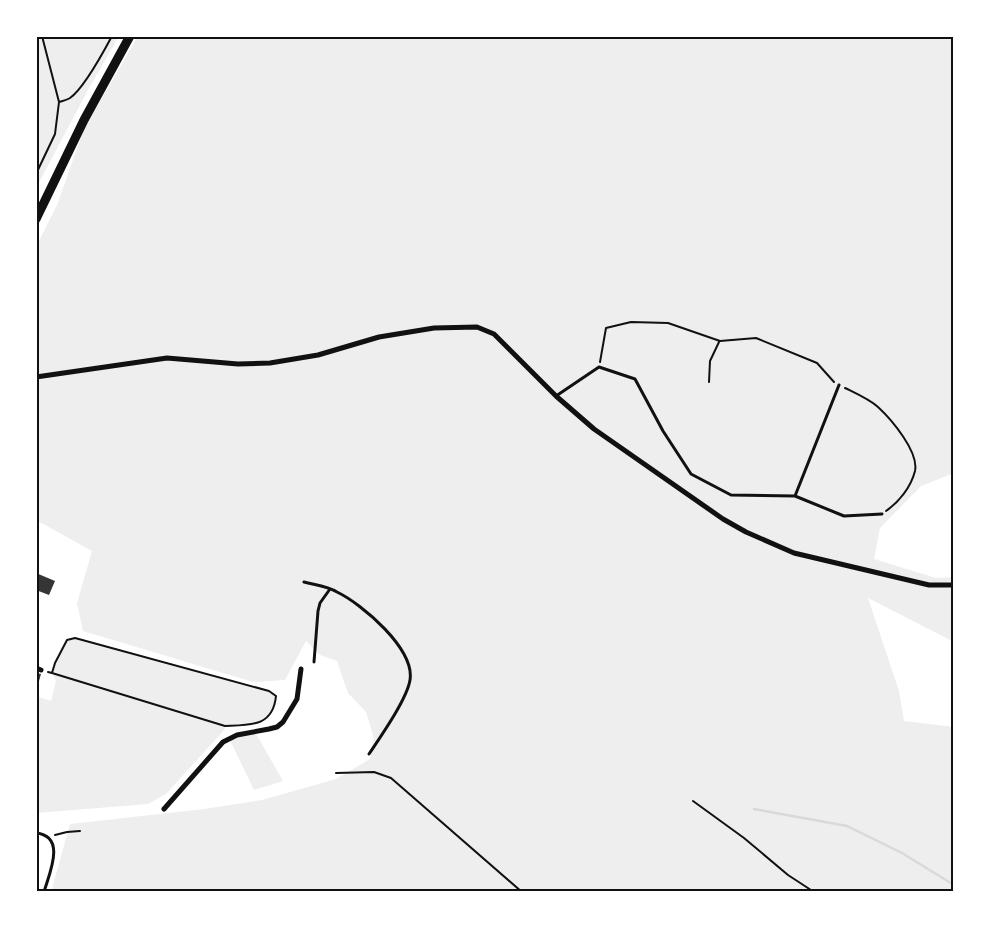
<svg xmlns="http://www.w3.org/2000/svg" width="990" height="928" viewBox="0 0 990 928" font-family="Arial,sans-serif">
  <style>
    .green { fill: #eee }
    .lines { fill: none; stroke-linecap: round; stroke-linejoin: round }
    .stream { stroke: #d9d9d9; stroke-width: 2.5 }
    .building { fill: #353535 }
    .path { stroke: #111; stroke-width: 2 }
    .service { stroke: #111; stroke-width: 3 }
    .minor { stroke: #111; stroke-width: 5 }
    .primary { stroke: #111; stroke-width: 9 }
    .neatline { fill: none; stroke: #111; stroke-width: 2 }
  </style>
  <rect width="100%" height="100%" fill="#fff"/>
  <path class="green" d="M 36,36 L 119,36 L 88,90 L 36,188 Z
    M 138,36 L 954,36 L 954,473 L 921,486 L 880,528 L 874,559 L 936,578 L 954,577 L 954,642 L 868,598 L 899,691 L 904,721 L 954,727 L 954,892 L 51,892 L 70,824 L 204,809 L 262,800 L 336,779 L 370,759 L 374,739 L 370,725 L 366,712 L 348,693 L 337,661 L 320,655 L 306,641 L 285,680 L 253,682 L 83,631 L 77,603 L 92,551 L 36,520 L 36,247 L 57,205 L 84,129 Z
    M 75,638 L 269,691 L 276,696 C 273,727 250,725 225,726 L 224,730 L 166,794 L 148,804 L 36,813 L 36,696 L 51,701 L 56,681 L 52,673 L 55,663 L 67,640 Z
    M 255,732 L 283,781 L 254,790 L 229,738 Z"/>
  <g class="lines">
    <path class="stream" d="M 754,809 L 847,826 L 902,853 L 954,885"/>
  </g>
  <path class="building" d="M 36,573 L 55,581 L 49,595 L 36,590 Z
    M 36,673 L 41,674 L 37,688 L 36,688 Z"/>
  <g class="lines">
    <path class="path" d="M 59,102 C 62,101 67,100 70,98 C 83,89 104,51 112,36
      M 36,174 L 55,134 L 59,102 L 42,36
      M 600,362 L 606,328 L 631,322 L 668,323 L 720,341 L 756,338 L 817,363 L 834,382
      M 709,382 L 710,361 L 719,342
      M 845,388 C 855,393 869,399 878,407 C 892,420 919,452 915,471 C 911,487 899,502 886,511
      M 48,672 L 52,673 L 55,663 L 67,640 L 75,638 L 269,691 L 276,696 C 273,727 250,725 225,726 L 52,673
      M 336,773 L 374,772 L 391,778 L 522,892
      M 693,801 L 744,838 L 788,875 L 814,892
      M 55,835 L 67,832 L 80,831"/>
    <path class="service" d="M 556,396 L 599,367 L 635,379 L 663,431 L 691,474 L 731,495 L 795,496 L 844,516 L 882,514
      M 795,496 L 839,385
      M 304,582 C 315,585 327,586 337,592 C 362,604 415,649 410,680 C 407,699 381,736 369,754
      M 314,662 L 318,611 L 320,603 L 330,589
      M 36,833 C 67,836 49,874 44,892"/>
    <path class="minor" d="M 36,377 L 167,358 L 238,364 L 270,363 L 318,355 L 379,337 L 434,328 L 477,327 L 494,334 L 556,396 L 594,429 L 723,519 L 746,532 L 794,553 L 929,585 L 954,585
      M 36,668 L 41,670
      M 164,809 L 223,742 L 237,735 L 269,729 L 277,727 L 283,722 L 297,699 L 301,669"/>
    <path class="primary" d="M 36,219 L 84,120 L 130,36"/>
  </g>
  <rect width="990" height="928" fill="none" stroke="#ffffff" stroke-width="75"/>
  <rect x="38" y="38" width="914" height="852" class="neatline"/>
</svg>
